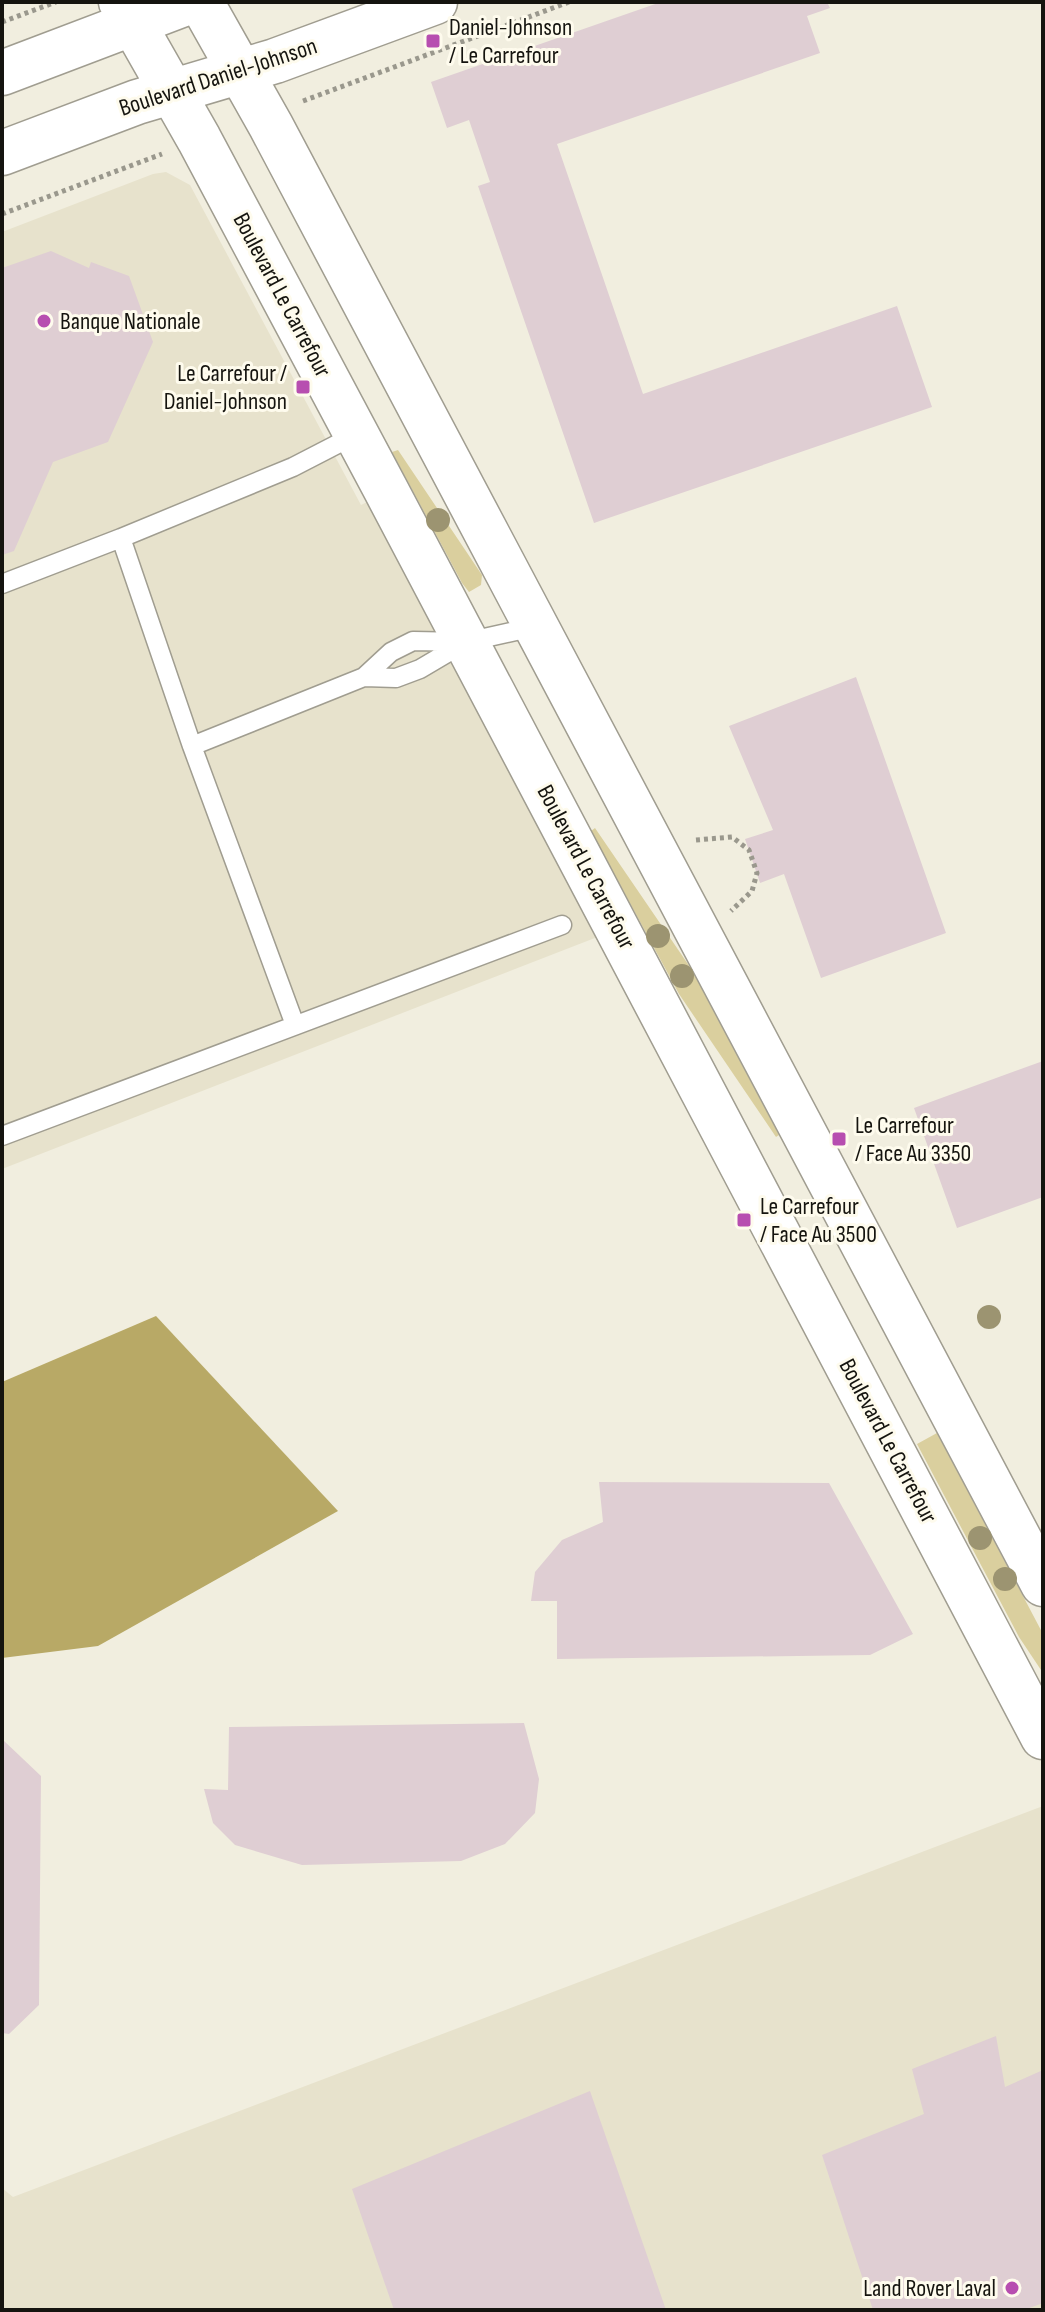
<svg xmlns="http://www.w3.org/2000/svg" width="1045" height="2312" viewBox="0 0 1045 2312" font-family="'Sofia Sans Condensed',sans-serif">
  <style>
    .built { fill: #e7e2cc }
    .green { fill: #dacf9e }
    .forest { fill: #b8a966 }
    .building { fill: #dfced3 }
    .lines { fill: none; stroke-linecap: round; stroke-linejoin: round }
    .service-casing { stroke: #a09d90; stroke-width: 21 }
    .tertiary-casing { stroke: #a09d90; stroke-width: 47 }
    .path { stroke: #9a988d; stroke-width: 5; stroke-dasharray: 4 4; stroke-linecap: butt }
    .service { stroke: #fff; stroke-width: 18 }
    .tertiary { stroke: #fff; stroke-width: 44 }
    .tree { fill: #9c9471 }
    .poi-dot { fill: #b74eb0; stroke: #fefbed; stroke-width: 3 }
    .labels { text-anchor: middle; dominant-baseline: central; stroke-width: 6; stroke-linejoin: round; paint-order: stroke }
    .poi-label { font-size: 24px; fill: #15140f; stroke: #fefbed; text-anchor: start }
    .street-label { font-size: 24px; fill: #15140f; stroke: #fefbed }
  </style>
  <rect width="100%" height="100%" fill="#f1eedf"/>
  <path class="built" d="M 166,172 L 190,185 L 361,505 L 367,502 L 600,936 L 2,1169 L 2,232 L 153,174 Z
    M 1043,1806 L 1043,2310 L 2,2310 L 2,2188 L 13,2197 Z"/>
  <path class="green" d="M 398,450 L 482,575 L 481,585 L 469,592 L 462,583 L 392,452 Z
    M 595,828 L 692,970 L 779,1135 L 776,1137 L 679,994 L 591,831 Z
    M 937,1433 L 1043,1634 L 1043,1673 L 1019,1637 L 917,1444 Z"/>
  <path class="forest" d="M 156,1316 L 338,1511 L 98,1646 L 2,1658 L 2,1382 Z"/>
  <path class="building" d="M 661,2 L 827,2 L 830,8 L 807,16 L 820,53 L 557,144 L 643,394 L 897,306 L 932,407 L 594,523 L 478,186 L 490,182 L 469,120 L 447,128 L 431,82 Z
    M 51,251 L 89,268 L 91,262 L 129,276 L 153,342 L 108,442 L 53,462 L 14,551 L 2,555 L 2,268 Z
    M 856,677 L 946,933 L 821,978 L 784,874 L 760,883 L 745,839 L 773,830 L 729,726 Z
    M 1043,1061 L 1043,1197 L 957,1228 L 914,1108 Z
    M 599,1482 L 829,1483 L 913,1634 L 870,1655 L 557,1659 L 557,1601 L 531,1601 L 535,1572 L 562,1540 L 603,1522 Z
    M 524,1723 L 539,1779 L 535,1813 L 505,1844 L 461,1861 L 302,1865 L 235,1845 L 213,1823 L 204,1789 L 228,1790 L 229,1727 Z
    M 2,1739 L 41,1776 L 39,2005 L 9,2034 L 2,2033 Z
    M 996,2036 L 1005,2087 L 1043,2070 L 1043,2303 L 1024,2310 L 873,2310 L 822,2155 L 924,2114 L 912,2069 Z
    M 590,2091 L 666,2310 L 394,2310 L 352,2189 Z"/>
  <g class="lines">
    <g class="service-casing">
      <path id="service" d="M 357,434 L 293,467 L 121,538 L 192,746 L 364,677 L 391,652 L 413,641 L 466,642 L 534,627
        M 2,584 L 121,538
        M 364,677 L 396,678 L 420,669 L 464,643
        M 192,746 L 295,1025
        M 2,1136 L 562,925"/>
    </g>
    <g class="tertiary-casing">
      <path id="tertiary" d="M 121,2 L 199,139 L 386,490 L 1043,1737
        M 201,2 L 271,126 L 1043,1584
        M 2,73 L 189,2
        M 2,153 L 137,102 L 275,61 L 435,2"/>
    </g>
    <path class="path" d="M 2,22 L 56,2
      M 303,101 L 569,2
      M 2,214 L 162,154
      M 696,840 L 732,837 L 749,850 L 757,873 L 752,891 L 731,911"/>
    <use href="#service" class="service"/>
    <use href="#tertiary" class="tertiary"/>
  </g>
  <g class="tree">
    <circle cx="438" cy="520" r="12"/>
    <circle cx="658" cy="936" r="12"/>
    <circle cx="682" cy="976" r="12"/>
    <circle cx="989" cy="1317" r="12"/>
    <circle cx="980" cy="1538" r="12"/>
    <circle cx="1005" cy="1579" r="12"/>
  </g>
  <g class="poi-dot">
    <rect x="425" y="33" width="16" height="16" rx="4"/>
    <circle cx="44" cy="321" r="8"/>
    <rect x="295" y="379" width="16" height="16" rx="4"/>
    <rect x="831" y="1131" width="16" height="16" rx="4"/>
    <rect x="736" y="1212" width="16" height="16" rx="4"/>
    <circle cx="1012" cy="2288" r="8"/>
  </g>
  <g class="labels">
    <g class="poi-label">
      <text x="449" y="27">Daniel-Johnson<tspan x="449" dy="28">/ Le Carrefour</tspan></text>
      <text x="60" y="321">Banque Nationale</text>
      <text x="287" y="373" text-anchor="end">Le Carrefour /<tspan x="287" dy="28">Daniel-Johnson</tspan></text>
      <text x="855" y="1125">Le Carrefour<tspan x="855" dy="28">/ Face Au 3350</tspan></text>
      <text x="760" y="1206">Le Carrefour<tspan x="760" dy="28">/ Face Au 3500</tspan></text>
      <text x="996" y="2288" text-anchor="end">Land Rover Laval</text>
    </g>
    <g class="street-label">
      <text transform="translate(218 77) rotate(-18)">Boulevard Daniel-Johnson</text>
      <text transform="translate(282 295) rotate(62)">Boulevard Le Carrefour</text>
      <text transform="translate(586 867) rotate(62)">Boulevard Le Carrefour</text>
      <text transform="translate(888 1441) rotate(62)">Boulevard Le Carrefour</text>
    </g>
  </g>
  <rect width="1045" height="2312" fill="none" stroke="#15140f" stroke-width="8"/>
</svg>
